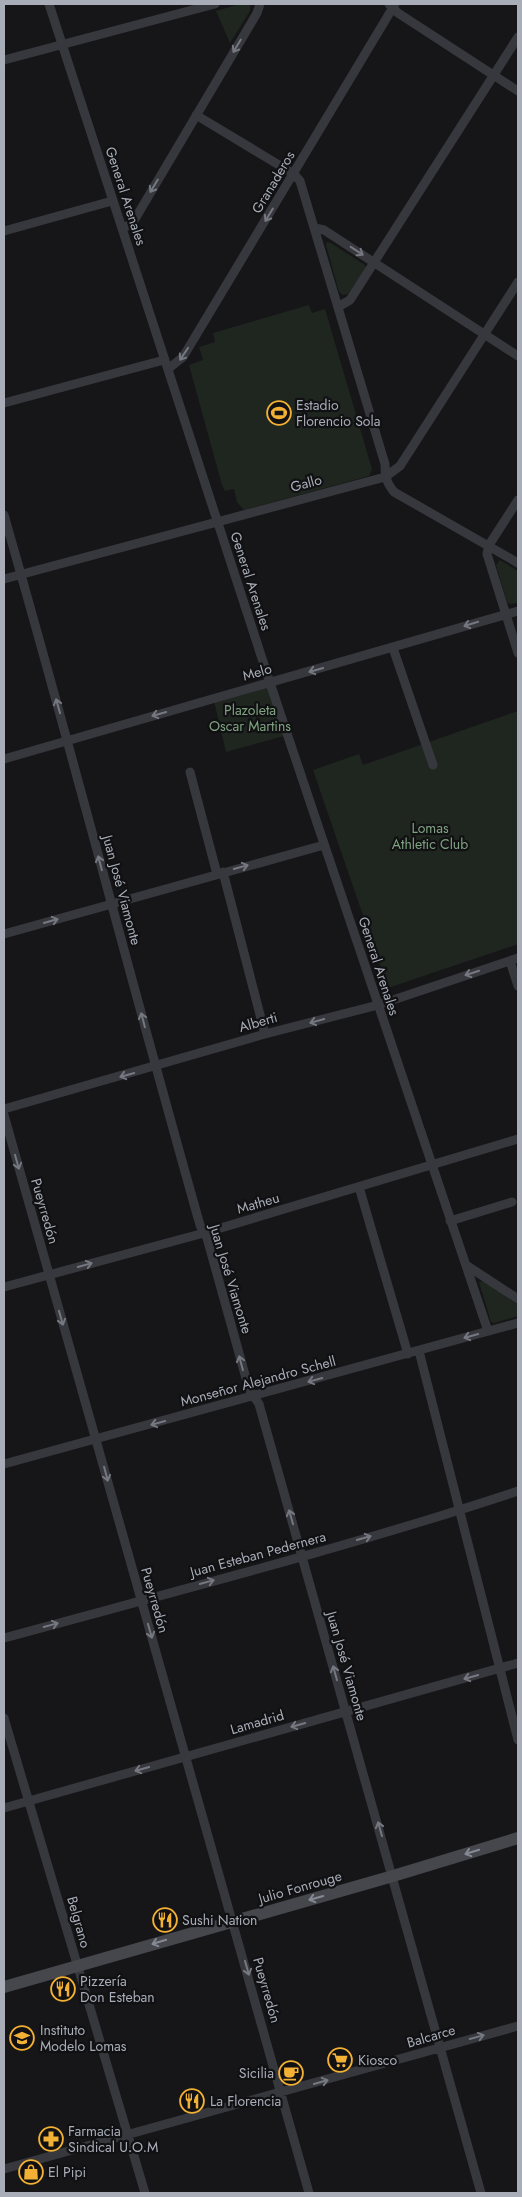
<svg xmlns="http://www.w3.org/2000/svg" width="522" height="2197" viewBox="0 0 522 2197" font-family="Jost,sans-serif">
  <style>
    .green { fill: #1e261f }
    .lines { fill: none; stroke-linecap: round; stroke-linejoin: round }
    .street { stroke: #37383d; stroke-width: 9 }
    .secondary { stroke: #45474d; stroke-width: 12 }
    .oneway { stroke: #757881 }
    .oneway2 { stroke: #858993 }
    .labels { text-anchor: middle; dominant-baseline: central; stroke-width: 4.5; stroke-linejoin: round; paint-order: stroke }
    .street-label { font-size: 14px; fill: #a8adb8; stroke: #111113 }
    .poi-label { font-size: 14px; fill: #a8adb8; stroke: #111113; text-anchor: start }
    .park-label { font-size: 14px; fill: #7fa381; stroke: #111113 }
  </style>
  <rect width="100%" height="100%" fill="#161618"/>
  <path class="green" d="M 240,4 L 250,4 L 250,11 L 230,43 L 216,11 Z
    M 327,242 L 331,243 L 365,265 L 366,269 L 348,294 L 343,295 L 339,292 L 326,245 Z
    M 309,305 L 312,313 L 325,309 L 372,469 L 369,476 L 244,510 L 237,502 L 234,489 L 225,491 L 222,485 L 189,365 L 203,360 L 199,347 L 215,342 L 213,333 Z
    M 500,560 L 518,571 L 518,603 L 510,604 L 507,602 L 496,565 Z
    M 268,686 L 284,736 L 226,752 L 214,701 Z
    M 518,711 L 518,944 L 388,988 L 313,770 L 359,754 L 363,765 Z
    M 484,1281 L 518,1305 L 518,1316 L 494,1323 L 491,1322 L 479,1282 Z"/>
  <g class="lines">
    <path class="street" d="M 49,4 L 270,683 L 488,1331
      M 389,4 L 398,13 L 518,91
      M 4,60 L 215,4
      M 196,115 L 294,174 L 300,181 L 385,464 C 385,476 386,482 394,492 L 518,563
      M 122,228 L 132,224 L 257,13 L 260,4
      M 315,228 L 324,230 L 518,356
      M 4,231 L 112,201
      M 338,307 L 350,300 L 518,37
      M 168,369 L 183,357 L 395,4
      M 4,403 L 164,360
      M 518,500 L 489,545 L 487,554 L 518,653
      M 4,515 C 72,751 133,989 200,1225 L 207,1238 L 249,1389 L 259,1404 L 481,2193
      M 4,579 L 385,477 L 400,466 L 518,282
      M 393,648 L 433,765
      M 4,759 L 518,611
      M 190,772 L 217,874
      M 223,872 L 265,1034
      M 4,934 L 324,845
      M 510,961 L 518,986
      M 4,1109 L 265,1034 L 378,1005 L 518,958
      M 4,1115 L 309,2193
      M 359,1187 L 408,1354
      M 450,1221 L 512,1202
      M 466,1265 L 518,1299
      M 4,1287 L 204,1233 L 518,1139
      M 419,1351 L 518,1740
      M 4,1464 L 518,1323
      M 4,1638 C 176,1591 349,1547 518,1491
      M 4,1718 L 145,2193
      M 4,1808 L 518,1663
      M 4,2169 L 518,2026"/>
    <path class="secondary" d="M 4,1987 L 393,1876 L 518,1838"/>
  </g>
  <defs><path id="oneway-shaft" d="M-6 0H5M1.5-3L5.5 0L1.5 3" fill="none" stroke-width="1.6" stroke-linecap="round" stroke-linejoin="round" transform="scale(1.25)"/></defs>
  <g class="oneway">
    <use href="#oneway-shaft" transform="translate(237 46) rotate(121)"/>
    <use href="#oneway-shaft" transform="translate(154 186) rotate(121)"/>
    <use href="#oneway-shaft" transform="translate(269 215) rotate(121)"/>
    <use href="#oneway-shaft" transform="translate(357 251) rotate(33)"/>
    <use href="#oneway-shaft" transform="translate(184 354) rotate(124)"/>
    <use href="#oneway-shaft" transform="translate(471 624) rotate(163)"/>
    <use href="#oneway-shaft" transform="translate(316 670) rotate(164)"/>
    <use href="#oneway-shaft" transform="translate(58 706) rotate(-106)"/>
    <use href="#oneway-shaft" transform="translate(159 714) rotate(164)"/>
    <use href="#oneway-shaft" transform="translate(100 863) rotate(-105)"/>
    <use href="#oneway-shaft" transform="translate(241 867) rotate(-15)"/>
    <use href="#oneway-shaft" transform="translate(51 921) rotate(-16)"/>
    <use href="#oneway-shaft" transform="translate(472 973) rotate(162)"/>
    <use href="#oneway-shaft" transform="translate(143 1020) rotate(-105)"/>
    <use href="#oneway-shaft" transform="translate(317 1021) rotate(165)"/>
    <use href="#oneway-shaft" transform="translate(127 1075) rotate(164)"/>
    <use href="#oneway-shaft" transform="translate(17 1162) rotate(74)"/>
    <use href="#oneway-shaft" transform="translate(85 1265) rotate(-15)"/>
    <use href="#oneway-shaft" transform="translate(61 1318) rotate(74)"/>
    <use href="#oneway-shaft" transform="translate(471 1336) rotate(164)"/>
    <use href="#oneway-shaft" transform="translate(241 1363) rotate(-105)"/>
    <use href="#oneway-shaft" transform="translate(315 1380) rotate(165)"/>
    <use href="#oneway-shaft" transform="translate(158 1423) rotate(165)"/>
    <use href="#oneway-shaft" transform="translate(106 1474) rotate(75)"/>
    <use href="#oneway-shaft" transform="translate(291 1517) rotate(-106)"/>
    <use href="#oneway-shaft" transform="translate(364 1538) rotate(-16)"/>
    <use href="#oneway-shaft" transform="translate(207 1582) rotate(-15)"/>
    <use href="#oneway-shaft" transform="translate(51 1625) rotate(-15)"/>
    <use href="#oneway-shaft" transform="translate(150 1631) rotate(74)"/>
    <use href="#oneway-shaft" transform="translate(335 1673) rotate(-106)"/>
    <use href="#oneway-shaft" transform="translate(471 1677) rotate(164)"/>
    <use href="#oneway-shaft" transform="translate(298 1725) rotate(164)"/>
    <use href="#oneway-shaft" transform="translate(142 1769) rotate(164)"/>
    <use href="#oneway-shaft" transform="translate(380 1829) rotate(-106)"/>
    <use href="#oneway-shaft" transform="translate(247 1968) rotate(74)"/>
    <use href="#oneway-shaft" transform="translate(477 2037) rotate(-15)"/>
    <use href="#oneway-shaft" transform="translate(321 2082) rotate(-16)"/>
  </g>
  <g class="oneway2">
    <use href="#oneway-shaft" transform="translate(472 1852) rotate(163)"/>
    <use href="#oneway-shaft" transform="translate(316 1898) rotate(164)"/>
    <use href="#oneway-shaft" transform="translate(159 1942) rotate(163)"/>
  </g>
  <defs>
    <g id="stadium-ring" transform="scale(1.25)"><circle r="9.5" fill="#111113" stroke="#f2b134" stroke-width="1.5"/><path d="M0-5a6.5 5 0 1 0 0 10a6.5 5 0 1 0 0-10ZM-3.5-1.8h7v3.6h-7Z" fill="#f2b134"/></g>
    <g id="restaurant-ring" transform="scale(1.25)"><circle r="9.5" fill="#111113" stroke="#f2b134" stroke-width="1.5"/><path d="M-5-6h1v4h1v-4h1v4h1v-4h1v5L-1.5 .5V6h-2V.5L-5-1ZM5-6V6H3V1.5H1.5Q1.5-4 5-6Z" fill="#f2b134"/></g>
    <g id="school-ring" transform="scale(1.25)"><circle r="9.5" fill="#111113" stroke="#f2b134" stroke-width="1.5"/><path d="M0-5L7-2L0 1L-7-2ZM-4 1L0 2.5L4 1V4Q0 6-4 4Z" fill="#f2b134"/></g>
    <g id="supermarket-ring" transform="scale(1.25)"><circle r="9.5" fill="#111113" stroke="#f2b134" stroke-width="1.5"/><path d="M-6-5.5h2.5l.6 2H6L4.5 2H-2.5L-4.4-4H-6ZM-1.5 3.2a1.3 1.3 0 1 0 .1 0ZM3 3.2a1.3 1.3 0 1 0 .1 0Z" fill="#f2b134"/></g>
    <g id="cafe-ring" transform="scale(1.25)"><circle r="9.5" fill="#111113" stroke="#f2b134" stroke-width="1.5"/><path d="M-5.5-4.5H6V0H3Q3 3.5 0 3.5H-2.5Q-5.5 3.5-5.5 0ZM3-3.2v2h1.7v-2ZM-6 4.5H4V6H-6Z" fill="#f2b134"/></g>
    <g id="pharmacy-ring" transform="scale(1.25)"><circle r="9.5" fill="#111113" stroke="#f2b134" stroke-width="1.5"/><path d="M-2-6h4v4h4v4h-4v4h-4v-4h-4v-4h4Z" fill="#f2b134"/></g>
    <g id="shop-ring" transform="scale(1.25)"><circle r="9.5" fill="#111113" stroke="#f2b134" stroke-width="1.5"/><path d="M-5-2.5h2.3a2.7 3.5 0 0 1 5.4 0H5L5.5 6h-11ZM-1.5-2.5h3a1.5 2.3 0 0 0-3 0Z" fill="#f2b134"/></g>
  </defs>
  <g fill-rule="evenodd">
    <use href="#stadium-ring" x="279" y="413"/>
    <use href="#restaurant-ring" x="165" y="1920"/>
    <use href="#restaurant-ring" x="63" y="1989"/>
    <use href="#school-ring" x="22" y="2038"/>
    <use href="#supermarket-ring" x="340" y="2060"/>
    <use href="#cafe-ring" x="291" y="2073"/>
    <use href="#restaurant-ring" x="192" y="2101"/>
    <use href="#pharmacy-ring" x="51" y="2139"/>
    <use href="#shop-ring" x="31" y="2172"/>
  </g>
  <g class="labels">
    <g class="street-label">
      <text transform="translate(273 182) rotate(-59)">Granaderos</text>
      <text transform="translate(126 196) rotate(72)">General Arenales</text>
      <text transform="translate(306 483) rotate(-15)">Gallo</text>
      <text transform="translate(251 581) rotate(72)">General Arenales</text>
      <text transform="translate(257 672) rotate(-16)">Melo</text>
      <text transform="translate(122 890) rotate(75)">Juan José Viamonte</text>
      <text transform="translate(379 966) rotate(72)">General Arenales</text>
      <text transform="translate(258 1022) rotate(-16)">Alberti</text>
      <text transform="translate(258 1203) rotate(-16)">Matheu</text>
      <text transform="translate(45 1211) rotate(74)">Pueyrredón</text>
      <text transform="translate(231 1279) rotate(73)">Juan José Viamonte</text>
      <text transform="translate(258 1381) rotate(-15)">Monseñor Alejandro Schell</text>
      <text transform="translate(258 1554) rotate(-15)">Juan Esteban Pedernera</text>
      <text transform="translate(155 1600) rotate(74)">Pueyrredón</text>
      <text transform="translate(347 1666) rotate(74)">Juan José Viamonte</text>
      <text transform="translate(257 1722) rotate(-16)">Lamadrid</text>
      <text transform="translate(300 1887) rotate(-16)">Julio Fonrouge</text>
      <text transform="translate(79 1922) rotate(74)">Belgrano</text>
      <text transform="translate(267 1990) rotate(74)">Pueyrredón</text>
      <text transform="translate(431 2036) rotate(-16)">Balcarce</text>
    </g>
    <g class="poi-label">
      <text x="296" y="405">Estadio<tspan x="296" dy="16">Florencio Sola</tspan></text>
      <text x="182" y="1920">Sushi Nation</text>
      <text x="80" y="1981">Pizzería<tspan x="80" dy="16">Don Esteban</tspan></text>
      <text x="40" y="2030">Instituto<tspan x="40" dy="16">Modelo Lomas</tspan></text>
      <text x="358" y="2060">Kiosco</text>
      <text x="274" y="2073" text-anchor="end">Sicilia</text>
      <text x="210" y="2101">La Florencia</text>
      <text x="68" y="2131">Farmacia<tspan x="68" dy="16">Sindical U.O.M</tspan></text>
      <text x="48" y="2172">El Pipi</text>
    </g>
    <g class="park-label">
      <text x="250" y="710">Plazoleta<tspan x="250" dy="16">Oscar Martins</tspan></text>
      <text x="430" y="828">Lomas<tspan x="430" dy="16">Athletic Club</tspan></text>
    </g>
  </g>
  <rect width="522" height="2197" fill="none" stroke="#a8adb8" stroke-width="10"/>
</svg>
